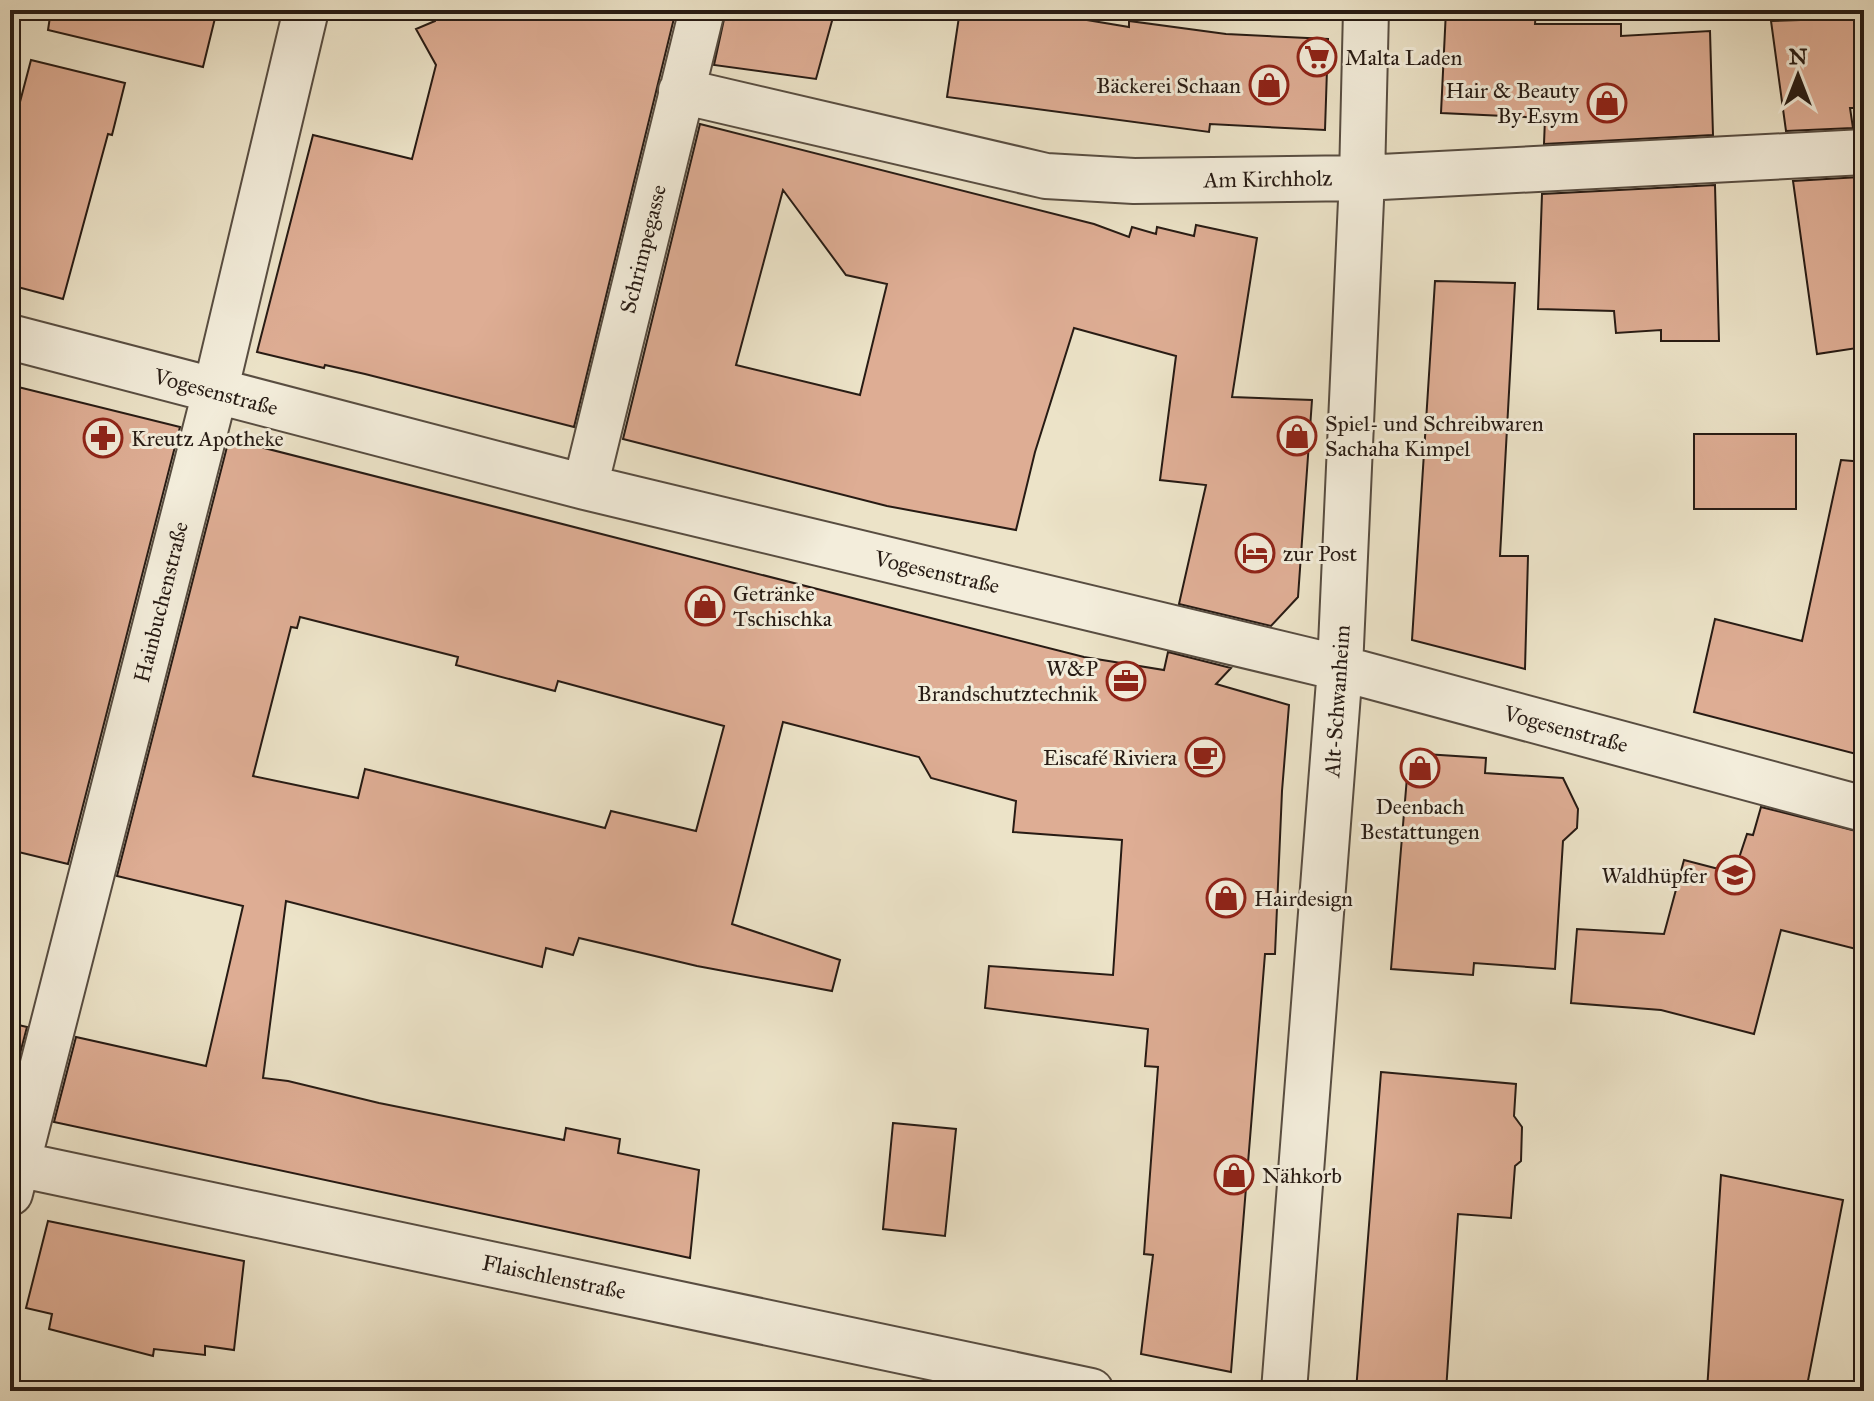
<svg xmlns="http://www.w3.org/2000/svg" width="1874" height="1401" viewBox="0 0 1874 1401" font-family="'IM FELL Great Primer',serif">
  <style>
    .building { fill: #dead94; stroke: #271b14; stroke-width: 2; fill-rule: evenodd }
    .lines { fill: none; stroke-linecap: round; stroke-linejoin: round }
    .minor-casing { stroke: #584d41; stroke-width: 48 }
    .minor { stroke: #f3eddb; stroke-width: 44 }
    .labels { text-anchor: middle; dominant-baseline: central; stroke-width: 6; stroke-linejoin: round; paint-order: stroke }
    .poi-label { font-size: 22px; fill: #271b14; stroke: #f3eddb; text-anchor: start }
    .street-label { font-size: 22px; fill: #271b14; stroke: #f3eddb }
  </style>
  <rect width="100%" height="100%" fill="#ece3c8"/>
  <filter id="stains"><feTurbulence type="fractalNoise" baseFrequency=".0025" numOctaves="4"/><feColorMatrix values="0 0 0 0 .2 0 0 0 0 .09 0 0 0 0 .02 0 0 0 .5 -.17"/></filter>
  <radialGradient id="worn" r=".72"><stop offset=".6" stop-color="#630" stop-opacity="0"/><stop offset="1" stop-color="#630" stop-opacity=".3"/></radialGradient>
  <path class="building" d="M 51,10 L 217,10 L 203,67 L 48,30 Z
    M 436,10 L 676,10 L 574,427 L 365,374 L 325,365 L 324,368 L 257,352 L 313,135 L 412,159 L 436,65 L 416,29 L 435,21 Z
    M 726,10 L 835,10 L 816,79 L 714,65 Z
    M 960,10 L 1027,10 L 1129,27 L 1129,21 L 1226,34 L 1328,39 L 1325,130 L 1210,124 L 1209,132 L 947,97 Z
    M 1446,10 L 1536,10 L 1535,24 L 1621,24 L 1621,36 L 1710,31 L 1713,135 L 1544,144 L 1545,118 L 1441,113 Z
    M 1861,18 L 1864,108 L 1850,108 L 1853,128 L 1786,131 L 1771,21 Z
    M 31,60 L 125,83 L 112,135 L 108,134 L 63,299 L 10,285 L 10,140 Z
    M 700,124 L 1094,224 L 1129,237 L 1132,227 L 1156,234 L 1157,227 L 1194,236 L 1196,225 L 1257,238 L 1232,397 L 1312,400 L 1298,597 L 1271,626 L 1179,604 L 1206,485 L 1160,480 L 1176,356 L 1074,328 L 1035,452 L 1016,530 L 887,506 L 623,439 ZM 783,190 L 846,275 L 887,284 L 860,395 L 736,365 Z
    M 1860,177 L 1864,203 L 1864,347 L 1817,354 L 1793,181 Z
    M 1715,185 L 1719,341 L 1661,341 L 1661,330 L 1616,333 L 1614,311 L 1538,309 L 1542,194 Z
    M 1435,281 L 1515,283 L 1500,556 L 1528,556 L 1525,669 L 1412,640 Z
    M 10,385 L 180,427 L 68,864 L 10,850 Z
    M 1694,434 L 1796,434 L 1796,509 L 1694,509 Z
    M 229,439 L 1084,657 L 1164,670 L 1168,652 L 1231,668 L 1216,684 L 1289,705 L 1282,791 L 1275,954 L 1265,954 L 1231,1372 L 1141,1354 L 1153,1255 L 1144,1254 L 1158,1067 L 1145,1066 L 1148,1029 L 985,1008 L 989,966 L 1113,975 L 1122,840 L 1013,832 L 1016,801 L 931,778 L 919,757 L 783,722 L 732,924 L 840,960 L 832,991 L 697,966 L 579,938 L 573,955 L 546,948 L 542,967 L 286,901 L 263,1078 L 288,1081 L 379,1103 L 564,1140 L 566,1128 L 620,1139 L 618,1153 L 699,1170 L 690,1258 L 54,1122 L 76,1037 L 206,1066 L 243,906 L 117,876 ZM 300,617 L 458,657 L 456,665 L 555,691 L 558,681 L 724,726 L 696,831 L 611,811 L 605,828 L 365,769 L 358,798 L 253,776 L 291,627 L 297,628 Z
    M 1841,460 L 1864,462 L 1864,756 L 1694,712 L 1715,619 L 1802,641 Z
    M 1409,753 L 1486,758 L 1485,773 L 1563,778 L 1578,809 L 1577,828 L 1563,841 L 1555,969 L 1474,963 L 1473,975 L 1391,969 Z
    M 1761,807 L 1864,833 L 1864,951 L 1781,930 L 1754,1034 L 1661,1010 L 1571,1003 L 1577,929 L 1664,934 L 1684,860 L 1734,873 L 1747,834 L 1753,835 Z
    M 10,1023 L 27,1027 L 10,1092 Z
    M 1381,1072 L 1516,1084 L 1514,1116 L 1522,1127 L 1521,1161 L 1515,1166 L 1511,1218 L 1458,1214 L 1446,1391 L 1356,1391 Z
    M 893,1123 L 956,1129 L 945,1236 L 883,1229 Z
    M 1721,1175 L 1843,1200 L 1806,1391 L 1707,1391 Z
    M 48,1221 L 244,1261 L 234,1350 L 205,1346 L 205,1355 L 154,1349 L 153,1356 L 49,1329 L 52,1314 L 26,1308 Z"/>
  <g class="lines">
    <g class="minor-casing">
      <path id="minor" d="M 681,91 L 1046,176 L 1134,181 L 1362,178 L 1864,152
        M 10,337 L 585,487 L 1340,668 L 1864,809
        M 585,487 L 702,10
        M 17,1164 L 1091,1391
        M 10,1193 L 215,392 L 306,10
        M 1284,1391 L 1340,668 L 1362,178 L 1366,10"/>
    </g>
    <use href="#minor" class="minor"/>
  </g>
  <defs>
    <g id="supermarket-ring" transform="scale(2)"><circle r="9.5" fill="#f3eddb" stroke="#8f2418" stroke-width="1.5"/><path d="M-6-5.5h2.5l.6 2H6L4.5 2H-2.5L-4.4-4H-6ZM-1.5 3.2a1.3 1.3 0 1 0 .1 0ZM3 3.2a1.3 1.3 0 1 0 .1 0Z" fill="#8f2418"/></g>
    <g id="shop-ring" transform="scale(2)"><circle r="9.5" fill="#f3eddb" stroke="#8f2418" stroke-width="1.5"/><path d="M-5-2.5h2.3a2.7 3.5 0 0 1 5.4 0H5L5.5 6h-11ZM-1.5-2.5h3a1.5 2.3 0 0 0-3 0Z" fill="#8f2418"/></g>
    <g id="pharmacy-ring" transform="scale(2)"><circle r="9.5" fill="#f3eddb" stroke="#8f2418" stroke-width="1.5"/><path d="M-2-6h4v4h4v4h-4v4h-4v-4h-4v-4h4Z" fill="#8f2418"/></g>
    <g id="hotel-ring" transform="scale(2)"><circle r="9.5" fill="#f3eddb" stroke="#8f2418" stroke-width="1.5"/><path d="M-6-4.5h1.5V1H6V5H4.5V3h-9V5H-6ZM-4 0a1.8 1.8 0 1 1 3.6 0ZM.5 0V-2.5h3Q6-2.5 6 0Z" fill="#8f2418"/></g>
    <g id="office-ring" transform="scale(2)"><circle r="9.5" fill="#f3eddb" stroke="#8f2418" stroke-width="1.5"/><path d="M-6-3h4V-5.5h4V-3h4V5H-6ZM-1-4.5V-3h2v-1.5ZM-6 0V1H6V0Z" fill="#8f2418"/></g>
    <g id="cafe-ring" transform="scale(2)"><circle r="9.5" fill="#f3eddb" stroke="#8f2418" stroke-width="1.5"/><path d="M-5.5-4.5H6V0H3Q3 3.5 0 3.5H-2.5Q-5.5 3.5-5.5 0ZM3-3.2v2h1.7v-2ZM-6 4.5H4V6H-6Z" fill="#8f2418"/></g>
    <g id="school-ring" transform="scale(2)"><circle r="9.5" fill="#f3eddb" stroke="#8f2418" stroke-width="1.5"/><path d="M0-5L7-2L0 1L-7-2ZM-4 1L0 2.5L4 1V4Q0 6-4 4Z" fill="#8f2418"/></g>
  </defs>
  <g fill-rule="evenodd">
    <use href="#supermarket-ring" x="1317" y="57"/>
    <use href="#shop-ring" x="1269" y="85"/>
    <use href="#shop-ring" x="1607" y="103"/>
    <use href="#shop-ring" x="1297" y="436"/>
    <use href="#pharmacy-ring" x="103" y="438"/>
    <use href="#hotel-ring" x="1255" y="553"/>
    <use href="#shop-ring" x="705" y="606"/>
    <use href="#office-ring" x="1126" y="681"/>
    <use href="#cafe-ring" x="1205" y="757"/>
    <use href="#shop-ring" x="1420" y="768"/>
    <use href="#school-ring" x="1735" y="875"/>
    <use href="#shop-ring" x="1226" y="898"/>
    <use href="#shop-ring" x="1234" y="1175"/>
  </g>
  <g class="labels">
    <g class="poi-label">
      <text x="1345" y="57">Malta Laden</text>
      <text x="1241" y="85" text-anchor="end">Bäckerei Schaan</text>
      <text x="1579" y="90" text-anchor="end">Hair &amp; Beauty<tspan x="1579" dy="25">By Esym</tspan></text>
      <text x="1325" y="423">Spiel- und Schreibwaren<tspan x="1325" dy="25">Sachaha Kimpel</tspan></text>
      <text x="131" y="438">Kreutz Apotheke</text>
      <text x="1283" y="553">zur Post</text>
      <text x="733" y="593">Getränke<tspan x="733" dy="25">Tschischka</tspan></text>
      <text x="1098" y="668" text-anchor="end">W&amp;P<tspan x="1098" dy="25">Brandschutztechnik</tspan></text>
      <text x="1177" y="757" text-anchor="end">Eiscafé Riviera</text>
      <text x="1420" y="806" text-anchor="middle">Deenbach<tspan x="1420" dy="25">Bestattungen</tspan></text>
      <text x="1707" y="875" text-anchor="end">Waldhüpfer</text>
      <text x="1254" y="898">Hairdesign</text>
      <text x="1262" y="1175">Nähkorb</text>
    </g>
    <g class="street-label">
      <text transform="translate(1268 179) rotate(-1)">Am Kirchholz</text>
      <text transform="translate(643 249) rotate(-76)">Schrimpegasse</text>
      <text transform="translate(216 392) rotate(15)">Vogesenstraße</text>
      <text transform="translate(937 572) rotate(13)">Vogesenstraße</text>
      <text transform="translate(161 602) rotate(-76)">Hainbuchenstraße</text>
      <text transform="translate(1337 701) rotate(-86)">Alt-Schwanheim</text>
      <text transform="translate(1566 729) rotate(15)">Vogesenstraße</text>
      <text transform="translate(554 1277) rotate(12)">Flaischlenstraße</text>
    </g>
  </g>
  <rect width="1874" height="1401" fill="none" stroke="#ece3c8" stroke-width="40"/>
  <rect x="12" y="12" width="1850" height="1377" fill="none" stroke="#271b14" stroke-width="4"/>
  <rect x="20" y="20" width="1834" height="1361" fill="none" stroke="#271b14" stroke-width="2"/>
  <g transform="translate(1798 76)" stroke="#f3eddb" stroke-width="6" paint-order="stroke">
  <path d="M0-6L14 30L0 20L-14 30Z" fill="#271b14"/>
  <text y="-12" font-size="22" font-weight="bold" text-anchor="middle" fill="#271b14">N</text>
  </g>
  <rect width="100%" height="100%" filter="url(#stains)"/>
  <rect width="100%" height="100%" fill="url(#worn)"/>
</svg>
